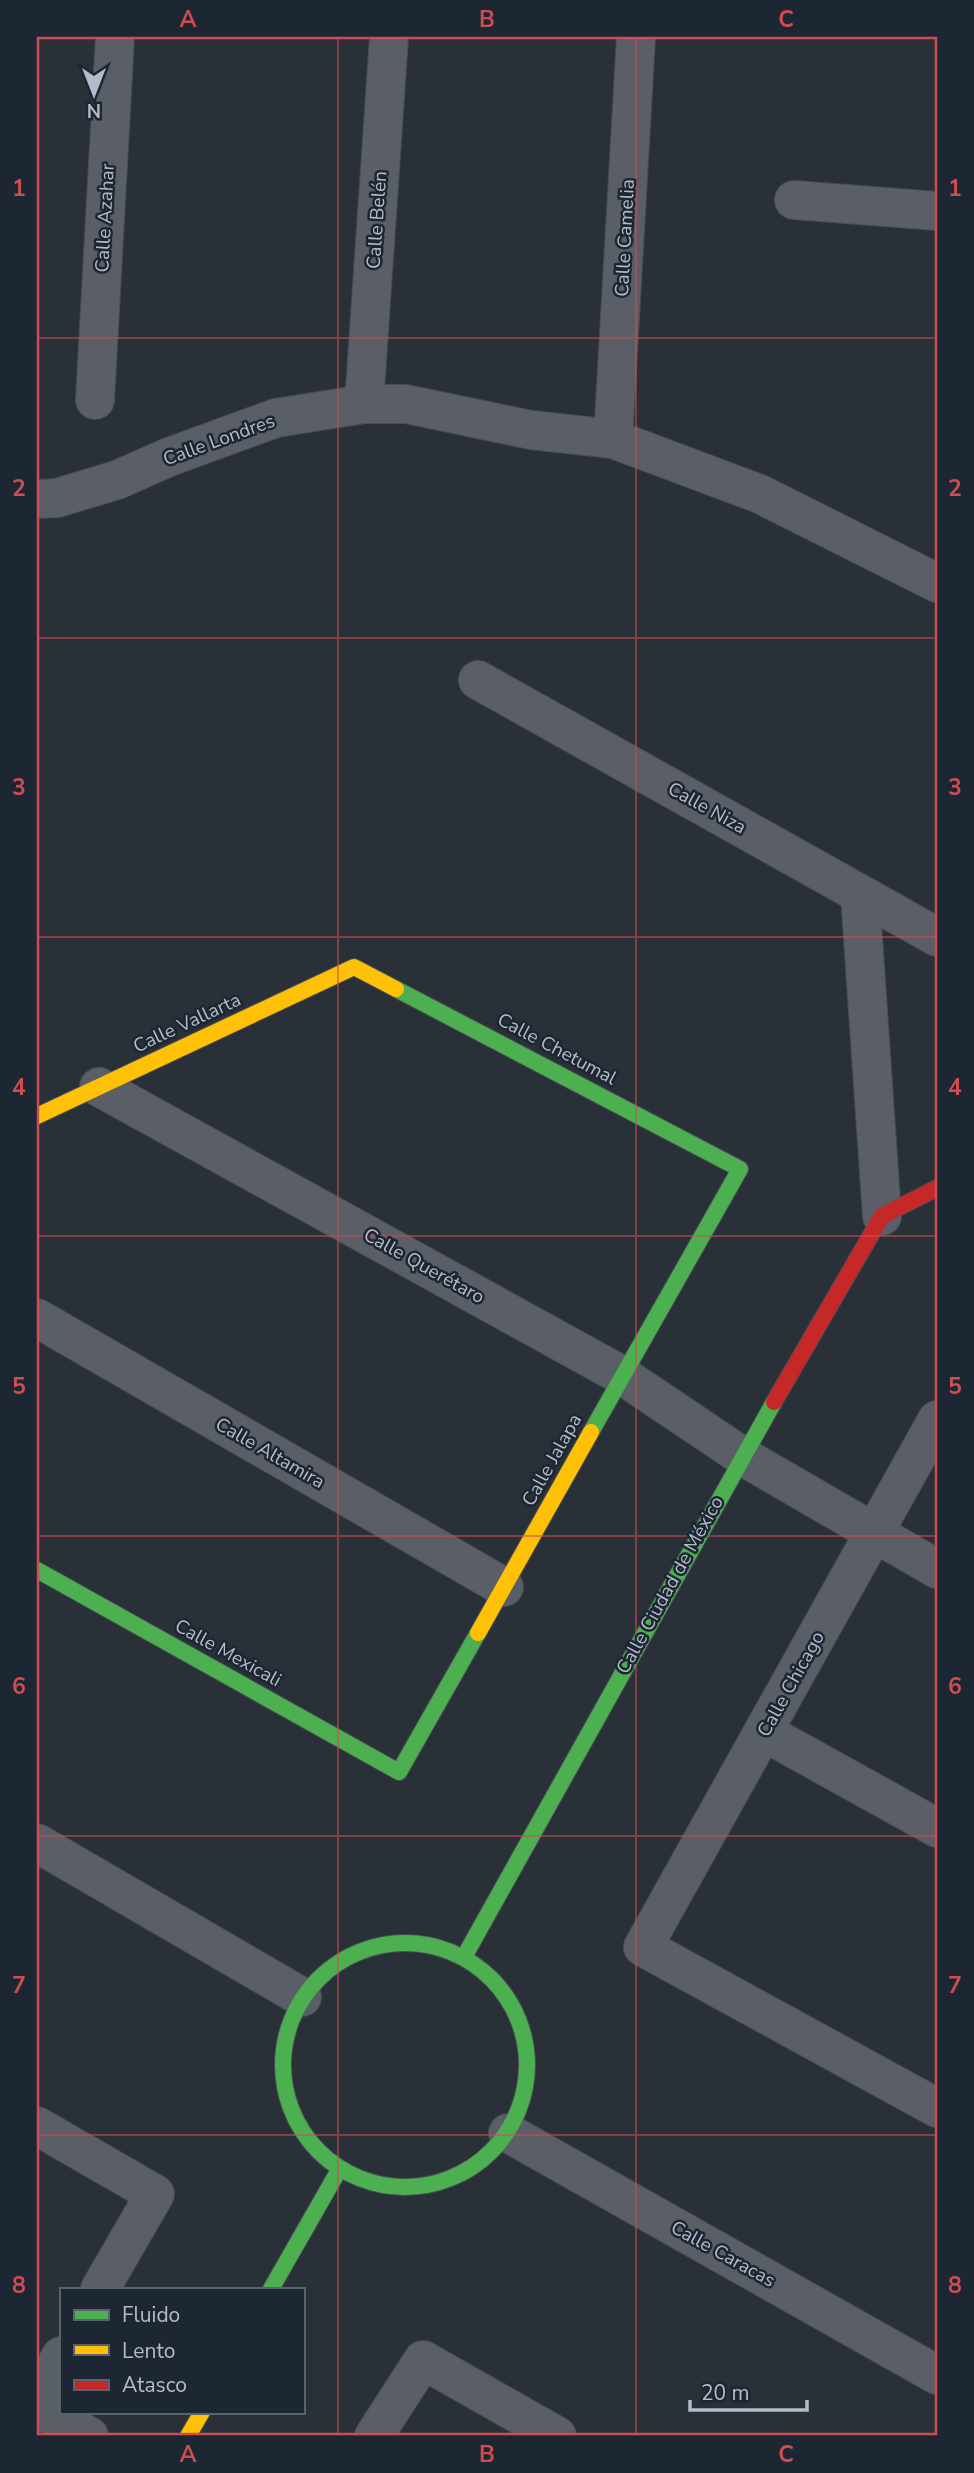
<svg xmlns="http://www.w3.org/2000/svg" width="974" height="2473" viewBox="0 0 974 2473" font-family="'Nunito Sans',sans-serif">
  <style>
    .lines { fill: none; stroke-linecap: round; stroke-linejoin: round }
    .street-casing { stroke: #484c53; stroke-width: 40 }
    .fast-casing { stroke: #484c53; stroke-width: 18 }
    .slow-casing { stroke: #484c53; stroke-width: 18 }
    .jam-casing { stroke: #484c53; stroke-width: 18 }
    .street { stroke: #5a5e66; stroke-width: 38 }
    .fast { stroke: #4caf50; stroke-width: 16 }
    .slow { stroke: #ffc107; stroke-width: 16 }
    .jam { stroke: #c62828; stroke-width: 16 }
    .grid { fill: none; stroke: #ce4d50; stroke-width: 2; stroke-opacity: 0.55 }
    .labels { text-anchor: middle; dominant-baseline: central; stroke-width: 5; stroke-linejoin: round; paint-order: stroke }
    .street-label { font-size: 19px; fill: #b4bcc9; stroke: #1d2633 }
    .neatline { fill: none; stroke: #ce4d50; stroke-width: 2.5 }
    .grid-label { font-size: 23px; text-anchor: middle; font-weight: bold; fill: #ce4d50 }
  </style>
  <rect width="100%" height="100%" fill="#2a3038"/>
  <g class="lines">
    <g class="street-casing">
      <path id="street" d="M 794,200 L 937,211
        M 95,400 L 115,37
        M 364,404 L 389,37
        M 613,439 L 636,37
        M 37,499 L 57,498 L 117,480 L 169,457 L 276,418 L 364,404 L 406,404 L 531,430 L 613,439 L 760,494 L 937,583
        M 478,680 L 937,937
        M 860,894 L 882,1216
        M 99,1087 L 623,1376 L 742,1456 L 937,1569
        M 37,1318 L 504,1587
        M 937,1420 L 643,1947 L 937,2108
        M 764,1732 L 937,1828
        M 37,1843 L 302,1997
        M 37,2126 L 155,2194 L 100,2289
        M 508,2133 L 937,2375
        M 37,2398 L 61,2356
        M 37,2408 L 89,2436
        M 374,2436 L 423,2360 L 557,2436"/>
    </g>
    <g class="fast-casing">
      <path id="fast" d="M 396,989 L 740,1169 L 591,1432
        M 37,1570 L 399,1772 L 478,1633
        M283 2065a122 122 0 1 1 244 0a122 122 0 1 1-244 0Z
        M 464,1957 L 774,1402
        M 271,2289 L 339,2170"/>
    </g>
    <g class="slow-casing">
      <path id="slow" d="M 37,1116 L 354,967 L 396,989
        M 478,1633 L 591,1432
        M 188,2436 L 202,2412"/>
    </g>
    <g class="jam-casing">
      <path id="jam" d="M 774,1402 L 882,1216 L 937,1188"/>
    </g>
    <use href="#street" class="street"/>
    <use href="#fast" class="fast"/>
    <use href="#slow" class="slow"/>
    <use href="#jam" class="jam"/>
  </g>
  <path class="grid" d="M 338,37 L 338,2436M 636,37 L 636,2436M 37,338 L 937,338M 37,638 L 937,638M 37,937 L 937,937M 37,1236 L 937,1236M 37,1536 L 937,1536M 37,1836 L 937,1836M 37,2135 L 937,2135"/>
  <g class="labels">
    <g class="street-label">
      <text transform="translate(105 218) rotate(-87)">Calle Azahar</text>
      <text transform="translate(377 220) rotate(-86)">Calle Belén</text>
      <text transform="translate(625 238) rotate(-87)">Calle Camelia</text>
      <text transform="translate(219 440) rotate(-20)">Calle Londres</text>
      <text transform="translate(707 808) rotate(29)">Calle Niza</text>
      <text transform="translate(187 1023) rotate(-25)">Calle Vallarta</text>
      <text transform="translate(557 1049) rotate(28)">Calle Chetumal</text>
      <text transform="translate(424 1266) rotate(29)">Calle Querétaro</text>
      <text transform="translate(270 1453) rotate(30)">Calle Altamira</text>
      <text transform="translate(552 1460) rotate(-61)">Calle Jalapa</text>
      <text transform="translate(670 1585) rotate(-61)">Calle Ciudad de México</text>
      <text transform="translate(228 1653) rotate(29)">Calle Mexicali</text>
      <text transform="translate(791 1684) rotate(-61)">Calle Chicago</text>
      <text transform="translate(723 2254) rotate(29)">Calle Caracas</text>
    </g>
  </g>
  <rect width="974" height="2473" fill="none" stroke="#1d2633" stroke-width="77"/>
  <rect x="60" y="2288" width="245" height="126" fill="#1d2633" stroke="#59626f" stroke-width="2"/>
  <rect x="74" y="2310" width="35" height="10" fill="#4caf50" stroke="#59626f" stroke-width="2"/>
  <text x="122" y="2322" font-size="21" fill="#b4bcc9">Fluido</text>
  <rect x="74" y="2345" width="35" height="10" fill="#ffc107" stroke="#59626f" stroke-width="2"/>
  <text x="122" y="2358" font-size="21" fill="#b4bcc9">Lento</text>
  <rect x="74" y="2380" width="35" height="10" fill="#c62828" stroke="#59626f" stroke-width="2"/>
  <text x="122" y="2392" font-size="21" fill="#b4bcc9">Atasco</text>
  <g transform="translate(94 94) rotate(180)" stroke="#1d2633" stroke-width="5" paint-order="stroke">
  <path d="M0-5L12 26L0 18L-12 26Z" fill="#b4bcc9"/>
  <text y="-10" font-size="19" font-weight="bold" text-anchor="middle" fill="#b4bcc9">N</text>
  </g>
  <path d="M690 2400v10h117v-10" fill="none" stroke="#b4bcc9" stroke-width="3.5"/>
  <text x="701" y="2400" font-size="21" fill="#b4bcc9" stroke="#1d2633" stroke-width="5" paint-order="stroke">20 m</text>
  <rect x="38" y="38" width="898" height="2396" class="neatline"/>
  <g class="grid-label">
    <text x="188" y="27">A</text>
    <text x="487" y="27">B</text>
    <text x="786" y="27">C</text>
    <text x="19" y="196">1</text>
    <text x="955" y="196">1</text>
    <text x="19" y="496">2</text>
    <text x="955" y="496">2</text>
    <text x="19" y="795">3</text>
    <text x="955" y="795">3</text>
    <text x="19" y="1095">4</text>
    <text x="955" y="1095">4</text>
    <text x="19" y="1394">5</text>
    <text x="955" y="1394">5</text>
    <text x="19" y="1694">6</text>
    <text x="955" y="1694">6</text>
    <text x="19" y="1993">7</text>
    <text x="955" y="1993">7</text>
    <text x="19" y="2293">8</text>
    <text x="955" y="2293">8</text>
    <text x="188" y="2462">A</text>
    <text x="487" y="2462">B</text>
    <text x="786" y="2462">C</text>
  </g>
</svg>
